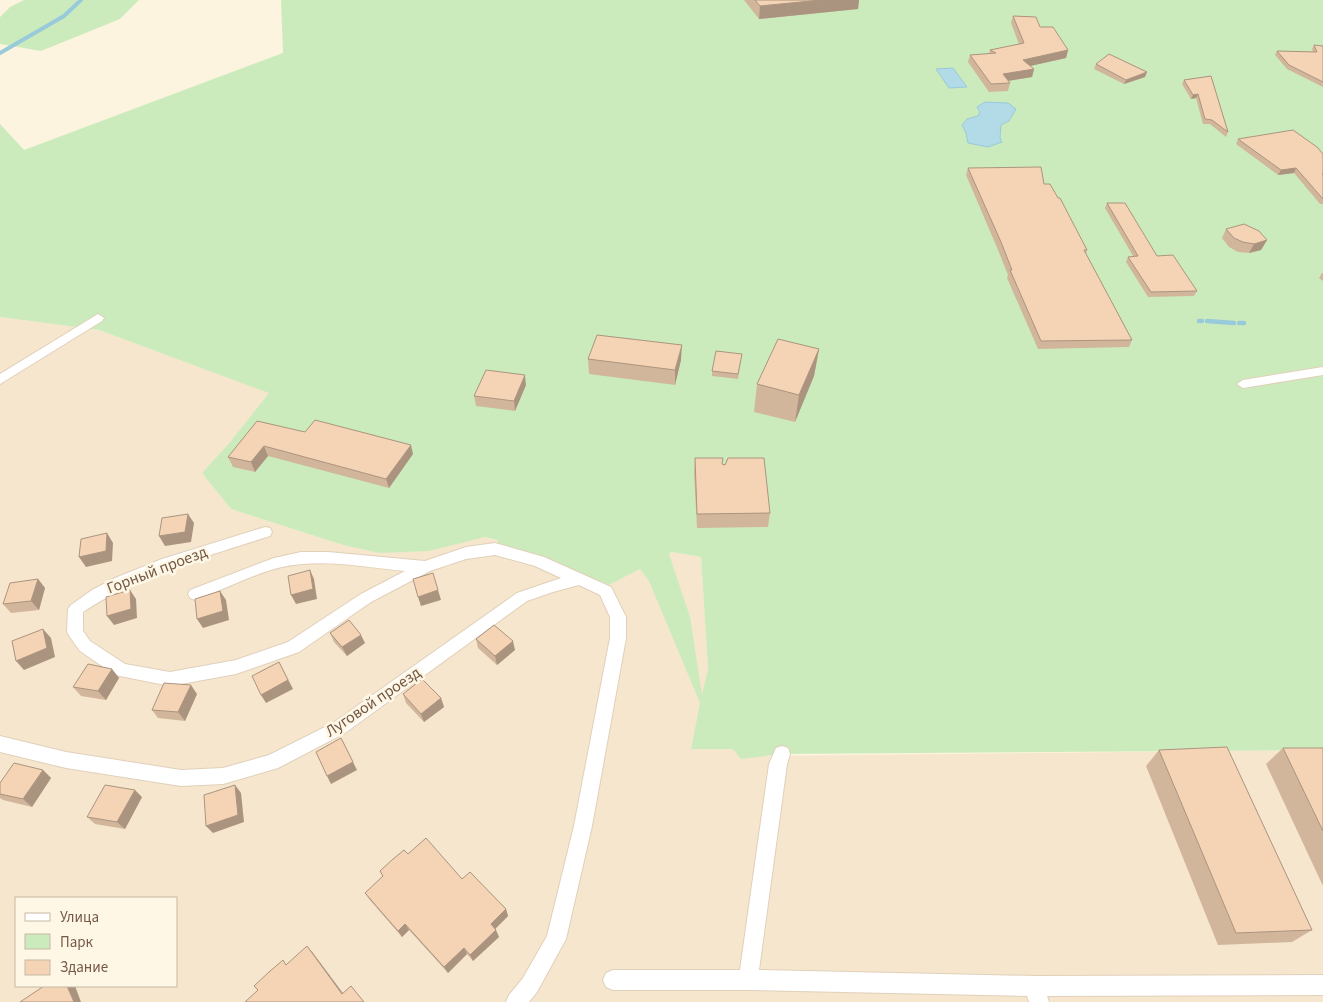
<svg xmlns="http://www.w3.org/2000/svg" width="1323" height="1002" viewBox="0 0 1323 1002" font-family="'Source Sans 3',sans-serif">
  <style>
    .residential { fill: #f5e6cd; fill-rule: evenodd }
    .green { fill: #ccebbd; fill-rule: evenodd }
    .water { fill: #b3dbe7; stroke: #98cada }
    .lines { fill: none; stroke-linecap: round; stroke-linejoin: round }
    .stream-far1 { stroke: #98cada; stroke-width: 4 }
    .stream { stroke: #98cada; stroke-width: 4.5 }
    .street-casing { stroke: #e1d0ba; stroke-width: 2 }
    .street { fill: #fff; fill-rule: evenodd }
    .wall { fill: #d2b69c }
    .shaded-wall { fill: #ab947f }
    .building { fill: #f4d4b5; stroke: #ab947f }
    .labels { text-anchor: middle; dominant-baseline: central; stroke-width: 5; stroke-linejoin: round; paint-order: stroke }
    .street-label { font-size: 16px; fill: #745a46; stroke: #fff7e6 }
  </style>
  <rect width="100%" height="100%" fill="#fdf4df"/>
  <path class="residential" d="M 0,317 L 99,330 L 270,393 L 231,441 L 202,473 L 231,509 L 343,545 L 379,553 L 485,537 L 525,547 L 609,585 L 673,552 L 701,557 L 708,669 L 691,749 L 733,748 L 766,756 L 1323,750 L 1323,1002 L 0,1002 ZM 16,898 L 176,898 L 176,986 L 16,986 Z"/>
  <path class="green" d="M 24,0 L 139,0 L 120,19 L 41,51 L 0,44 L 0,17 L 10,7 Z
    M 281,0 L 1323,0 L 1323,750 L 782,754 L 741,759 L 733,749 L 691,749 L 700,703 L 649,581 L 640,569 L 609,585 L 601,581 L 598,583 L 498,545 L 498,540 L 485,537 L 429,551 L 379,553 L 343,545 L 231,509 L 202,473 L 231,441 L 269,393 L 99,330 L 0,317 L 0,124 L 24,150 L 283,53 ZM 672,552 L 701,557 L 708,669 L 702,695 L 690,617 L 669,554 Z"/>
  <path class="water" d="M 953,68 L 967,87 L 949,88 L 936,69 Z
    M 985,102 L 1008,103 L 1016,109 L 1009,121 L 1001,125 L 1000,138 L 1002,142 L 988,147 L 968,143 L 966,133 L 962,125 L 967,119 L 978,116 L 980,112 L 977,107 Z"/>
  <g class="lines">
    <path class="stream-far1" d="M 0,53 L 64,16 L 81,0"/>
    <path class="stream" d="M 1199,321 L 1202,321
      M 1207,321 L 1234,323
      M 1239,323 L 1244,323"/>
    <g class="street-casing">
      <path id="street" d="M 98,314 L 104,318 L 102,321 L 0,384 L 0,374 Z
        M 1323,367 L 1323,375 L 1243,388 L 1237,384 L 1243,380 Z
        M 265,527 L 270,528 L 272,532 L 270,536 C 205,557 141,574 83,612 L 83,631 L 90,641 L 125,664 L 170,672 L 236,660 L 288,642 L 361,594 L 405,571 C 365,567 321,558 282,567 C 252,574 224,590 195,600 L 190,598 L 188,594 L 190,590 L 274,558 L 301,552 L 328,552 L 425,561 L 466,547 L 495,543 L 544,557 L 611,587 L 626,617 L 626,638 L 592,826 L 566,939 L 537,992 L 529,1002 L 506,1002 L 509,995 L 523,978 L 547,936 L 574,826 L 610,638 L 610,617 L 600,595 L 579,585 L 553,592 L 527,601 L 345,733 L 278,768 L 223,784 L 181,786 L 66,768 L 0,752 L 0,736 L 66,752 L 181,770 L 223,768 L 269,755 L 333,723 L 517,593 L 561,578 L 535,566 L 495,555 L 466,559 L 430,571 L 371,602 L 299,652 L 236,674 L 170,686 L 115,675 L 80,651 L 70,637 L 67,632 L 68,609 L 71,605 L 92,590 L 115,578 L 162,559 Z
        M 782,746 L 788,748 L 790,754 L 787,764 L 759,970 L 1035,976 L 1323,975 L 1323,995 L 1047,996 L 1049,1002 L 1029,1002 L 1027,996 L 748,990 L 613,990 L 606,987 L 603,980 L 606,973 L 613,970 L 740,970 L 769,764 L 776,748 Z"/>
    </g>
    <use href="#street" class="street"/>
  </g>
  <path class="wall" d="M 744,0 L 859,0 L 858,9 L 759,19 Z
    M 1013,16 L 1040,27 L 1068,50 L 1066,58 L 1030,66 L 1034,69 L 1032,77 L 1008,81 L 1010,83 L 1008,91 L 989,92 L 968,62 L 970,55 L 989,54 L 990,50 L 1019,44 L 1011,23 Z
    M 1314,45 L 1323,46 L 1323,87 L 1287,69 L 1275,55 L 1277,51 L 1313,52 L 1312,49 Z
    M 1096,64 L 1145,77 L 1124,84 L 1094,69 Z
    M 1211,76 L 1228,132 L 1226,137 L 1210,124 L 1203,124 L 1196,98 L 1191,99 L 1182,84 L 1184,80 Z
    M 1238,139 L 1323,154 L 1323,204 L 1320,204 L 1294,173 L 1278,175 L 1236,144 Z
    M 968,168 L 1044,184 L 1087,250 L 1086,254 L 1132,340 L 1129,347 L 1038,349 L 1007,278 L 1008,275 L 998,250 L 966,175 Z
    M 1107,203 L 1157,256 L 1197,291 L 1194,296 L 1148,297 L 1126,262 L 1128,257 L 1133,256 L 1105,208 Z
    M 1226,229 L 1267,240 L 1261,250 L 1249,253 L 1238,252 L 1229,247 L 1222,238 Z
    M 1322,273 L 1323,273 L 1323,281 L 1319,278 Z
    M 819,349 L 814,376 L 795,422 L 754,412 L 757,384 Z
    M 742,354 L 738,379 L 712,376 L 712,371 Z
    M 588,359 L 681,360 L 675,385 L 589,374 Z
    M 526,385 L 515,411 L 476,406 L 474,396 Z
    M 305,432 L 413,454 L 389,488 L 268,456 L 255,472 L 233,467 L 228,457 Z
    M 695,458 L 722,464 L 770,513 L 768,527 L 697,528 L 694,473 Z
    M 38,579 L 45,588 L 39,610 L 11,613 L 3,604 Z
    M 330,633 L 365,643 L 347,656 L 334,642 Z
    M 476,639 L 515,650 L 497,665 L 478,648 Z
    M 112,669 L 119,678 L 106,700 L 81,696 L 73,687 Z
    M 197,694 L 185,721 L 158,718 L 152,710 Z
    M 403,694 L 441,698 L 444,707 L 424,722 L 406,703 Z
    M 1283,748 L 1323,748 L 1323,886 L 1266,764 Z
    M 1159,750 L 1312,930 L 1292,942 L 1218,945 L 1146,766 Z
    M 43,770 L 51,778 L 32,807 L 3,800 L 0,798 L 0,783 Z
    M 142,797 L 125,829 L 95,824 L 87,817 Z
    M 408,854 L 462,879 L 506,909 L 508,916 L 495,929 L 499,937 L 473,961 L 467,954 L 448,973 L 409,930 L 402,937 L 369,899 L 365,893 L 383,876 L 380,871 Z"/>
  <path class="shaded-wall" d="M 821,0 L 859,0 L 858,9 L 759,19 L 760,6 Z
    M 1068,50 L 1066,58 L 1021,68 L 1023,60 Z
    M 1034,69 L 1032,77 L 1001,82 L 1003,74 Z
    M 1147,72 L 1145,77 L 1124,84 L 1126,80 Z
    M 1198,94 L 1196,98 L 1191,99 L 1193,95 Z
    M 1296,168 L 1294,173 L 1278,175 L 1281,170 Z
    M 1267,240 L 1261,250 L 1249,253 L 1254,244 Z
    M 682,345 L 681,360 L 675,385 L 675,370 Z
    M 819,349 L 814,376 L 795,422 L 799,395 Z
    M 525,375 L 526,385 L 515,411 L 514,401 Z
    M 411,445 L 413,454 L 389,488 L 386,479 Z
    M 264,446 L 268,456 L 255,472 L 251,462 Z
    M 188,514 L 194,523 L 191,542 L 165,546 L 159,536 Z
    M 107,533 L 113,543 L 112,561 L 86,567 L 79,557 Z
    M 310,570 L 314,579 L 317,599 L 296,604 L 291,595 Z
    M 38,579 L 45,588 L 39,610 L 31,601 Z
    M 130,590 L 136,599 L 137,618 L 114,625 L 107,616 Z
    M 438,590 L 441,600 L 421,606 L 418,597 Z
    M 220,591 L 226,600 L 229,620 L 203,628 L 197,619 Z
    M 43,629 L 51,638 L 55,657 L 24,670 L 16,661 Z
    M 361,635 L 365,643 L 347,656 L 342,647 Z
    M 513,641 L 515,650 L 497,665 L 495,656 Z
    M 279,662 L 293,689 L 266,703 L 261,695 Z
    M 112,669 L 119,678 L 106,700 L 98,691 Z
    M 191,685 L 197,694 L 185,721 L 178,712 Z
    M 441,698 L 444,707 L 424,722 L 421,714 Z
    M 341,738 L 357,770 L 331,784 L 327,776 Z
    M 43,770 L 51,778 L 32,807 L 23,799 Z
    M 235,785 L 241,793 L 244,822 L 213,833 L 206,826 Z
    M 135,790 L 142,797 L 125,829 L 117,822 Z
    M 506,909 L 508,916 L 493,931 L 491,924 Z
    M 405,924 L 409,930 L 402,937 L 398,931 Z
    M 496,930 L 499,937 L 473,961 L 470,955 Z
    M 307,946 L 313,953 L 348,1000 L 342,994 Z
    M 464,948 L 467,954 L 448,973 L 444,967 Z
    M 67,986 L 75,986 L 81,1002 L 74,1002 Z"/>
  <path class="building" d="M 755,0 L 821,0 L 760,6 Z
    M 1013,16 L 1036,17 L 1040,27 L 1053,27 L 1068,50 L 1023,60 L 1034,69 L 1003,74 L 1010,83 L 991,84 L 970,55 L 996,53 L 990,50 L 1024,43 Z
    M 1314,45 L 1323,46 L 1323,82 L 1289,65 L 1277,51 L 1317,52 Z
    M 1109,54 L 1147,72 L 1126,80 L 1096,64 Z
    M 1211,76 L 1228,132 L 1212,120 L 1205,119 L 1198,94 L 1193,95 L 1184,80 Z
    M 1293,130 L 1317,147 L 1323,154 L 1323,174 L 1322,174 L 1323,175 L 1323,199 L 1296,168 L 1281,170 L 1238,139 Z
    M 1041,167 L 1044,184 L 1050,184 L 1058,198 L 1060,198 L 1087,250 L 1084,250 L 1132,340 L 1041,341 L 1010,270 L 1012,270 L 1001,242 L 968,168 Z
    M 1107,203 L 1125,203 L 1157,256 L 1173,255 L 1197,291 L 1151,292 L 1128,257 L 1138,256 Z
    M 1244,224 L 1259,231 L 1267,240 L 1254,244 L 1243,242 L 1234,238 L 1226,229 Z
    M 597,335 L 682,345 L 675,370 L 588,359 Z
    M 778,339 L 819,349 L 799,395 L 757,384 Z
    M 716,351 L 742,354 L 738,374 L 712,371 Z
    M 486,370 L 525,375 L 514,401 L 474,396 Z
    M 315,420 L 411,445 L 386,479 L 264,446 L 251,462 L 228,457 L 257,421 L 305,432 Z
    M 695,458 L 723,458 L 722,464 L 725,465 L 728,458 L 764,458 L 770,513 L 697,514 Z
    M 188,514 L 185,532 L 159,536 L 162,518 Z
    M 107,533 L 106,551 L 79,557 L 81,539 Z
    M 310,570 L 313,589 L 291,595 L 288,576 Z
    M 433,573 L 438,590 L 418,597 L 413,579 Z
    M 38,579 L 31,601 L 3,604 L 10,583 Z
    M 130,590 L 131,609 L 107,616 L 106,597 Z
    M 220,591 L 223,611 L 197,619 L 195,599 Z
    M 349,620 L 361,635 L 342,647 L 330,633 Z
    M 494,625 L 513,641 L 495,656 L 476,639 Z
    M 43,629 L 47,648 L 16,661 L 12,641 Z
    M 279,662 L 288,680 L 261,695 L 252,676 Z
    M 88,664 L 112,669 L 98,691 L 73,687 Z
    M 422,679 L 441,698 L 421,714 L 403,694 Z
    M 164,683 L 191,685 L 178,712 L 152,710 Z
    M 341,738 L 353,762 L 327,776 L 316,752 Z
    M 1227,747 L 1312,930 L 1236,933 L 1159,750 Z
    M 1283,748 L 1323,748 L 1323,831 Z
    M 14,763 L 43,770 L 23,799 L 0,794 L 0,783 Z
    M 105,785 L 135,790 L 117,822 L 87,817 Z
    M 235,785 L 238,815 L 206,826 L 204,795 Z
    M 426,838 L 462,879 L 470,872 L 506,909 L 491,924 L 496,930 L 470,955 L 464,948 L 444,967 L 405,924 L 398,931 L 365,893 L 383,876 L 380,871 L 393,859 L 404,850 L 408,854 Z
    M 307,946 L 342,994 L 351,986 L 364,1002 L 245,1002 L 258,990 L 254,986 L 269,972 L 283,960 L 286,965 Z
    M 44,986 L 67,986 L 74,1002 L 20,1002 Z"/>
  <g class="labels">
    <g class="street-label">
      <text transform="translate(157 570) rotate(-21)">Горный проезд</text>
      <text transform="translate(373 702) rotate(-34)">Луговой проезд</text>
    </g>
  </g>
  <rect x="15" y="897" width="162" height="90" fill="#fff7e6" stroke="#c7b8a6"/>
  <rect x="25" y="913" width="25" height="8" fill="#ffffff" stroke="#c7b8a6"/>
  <text x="60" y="922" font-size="15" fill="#745a46">Улица</text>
  <rect x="25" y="934" width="25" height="15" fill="#ccebbd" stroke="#c7b8a6"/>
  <text x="60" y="947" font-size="15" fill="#745a46">Парк</text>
  <rect x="25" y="960" width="25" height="15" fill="#f4d4b5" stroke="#c7b8a6"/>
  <text x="60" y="972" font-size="15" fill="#745a46">Здание</text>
</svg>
